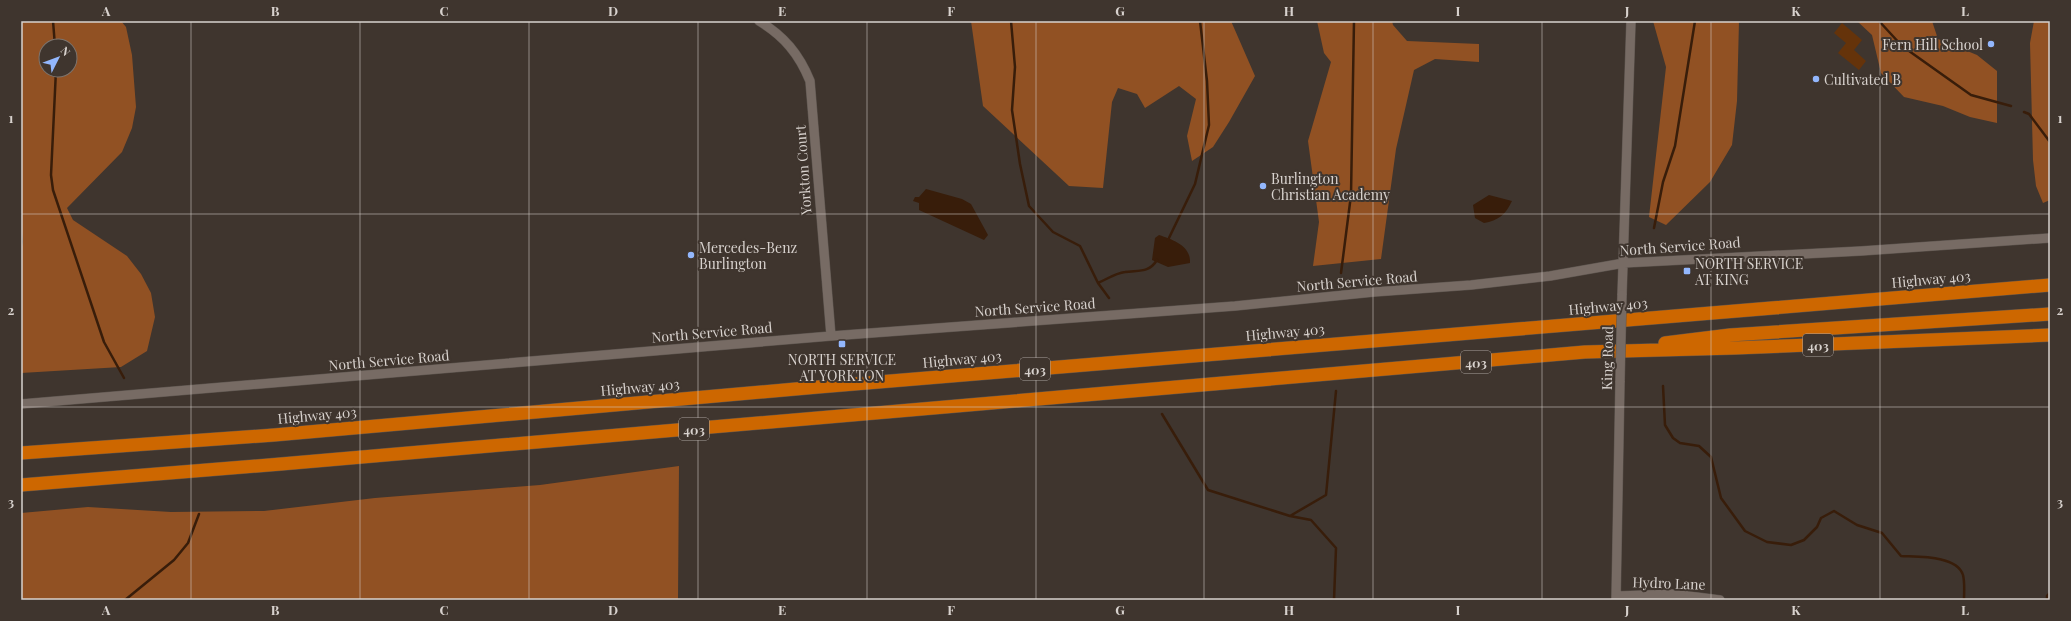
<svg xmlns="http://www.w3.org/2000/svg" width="2071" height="621" viewBox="0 0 2071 621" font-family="'Playfair Display',serif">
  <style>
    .green { fill: #65330a }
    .forest { fill: #915123; fill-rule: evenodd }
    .water { fill: #381d0a }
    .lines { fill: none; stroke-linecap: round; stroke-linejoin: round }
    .stream { stroke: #381d0a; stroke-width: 2.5 }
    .minor-casing { stroke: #5b534d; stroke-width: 10 }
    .highway-casing { stroke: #5b534d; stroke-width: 14 }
    .minor { stroke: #776b64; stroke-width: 9 }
    .highway { stroke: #cd6700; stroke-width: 13 }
    .minor-bridge-casing { stroke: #5b534d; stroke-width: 10; stroke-linecap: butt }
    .minor-bridge { stroke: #776b64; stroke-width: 9 }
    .grid { fill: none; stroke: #d8d2ce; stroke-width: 1; stroke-opacity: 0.55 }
    .poi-dot { fill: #93b7fd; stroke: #3f352e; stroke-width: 1.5 }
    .labels { text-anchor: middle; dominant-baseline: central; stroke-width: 4; stroke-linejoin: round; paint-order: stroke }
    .shield { fill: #3f352e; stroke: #aaa39e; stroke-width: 1 }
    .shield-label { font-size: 13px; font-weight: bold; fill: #d8d2ce }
    .poi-label { font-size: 14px; fill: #d8d2ce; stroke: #3f352e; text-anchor: start }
    .street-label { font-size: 14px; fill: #d8d2ce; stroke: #3f352e }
    .neatline { fill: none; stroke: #d8d2ce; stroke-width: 1.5 }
    .grid-label { font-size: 13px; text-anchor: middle; font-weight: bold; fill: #d8d2ce }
  </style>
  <rect width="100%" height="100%" fill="#3f352e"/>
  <path class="green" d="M 1842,23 L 1862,40 L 1854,50 L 1866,61 L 1859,70 L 1838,53 L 1846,43 L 1834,33 Z"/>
  <path class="forest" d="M 21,21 L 121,21 L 126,27 L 132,55 L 136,107 L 132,128 L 122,152 L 67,208 L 73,220 L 127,256 L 141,274 L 151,293 L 155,317 L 147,351 L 121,367 L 21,373 L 21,251 L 23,242 L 21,222 ZM 46,46 L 70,46 L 70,70 L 46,70 Z
    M 971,21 L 1231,21 L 1255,76 L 1229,122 L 1213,147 L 1192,161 L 1187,136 L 1196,99 L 1179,86 L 1145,108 L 1137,94 L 1118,88 L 1112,102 L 1103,188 L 1069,186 L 983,106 Z
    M 1317,21 L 1392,21 L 1393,25 L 1407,41 L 1479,44 L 1479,62 L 1435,59 L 1414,70 L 1396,149 L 1381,259 L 1313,266 L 1319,222 L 1308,141 L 1331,62 L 1324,53 Z
    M 1653,21 L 1739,21 L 1737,101 L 1732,145 L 1710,182 L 1666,225 L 1649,217 L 1666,67 Z
    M 1857,21 L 1932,21 L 1938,39 L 1977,55 L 1997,71 L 1997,123 L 1970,117 L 1943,106 L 1904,97 L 1881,73 L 1872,35 Z
    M 2034,21 L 2050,21 L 2050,200 L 2043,203 L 2036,186 L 2033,160 L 2030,43 Z
    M 679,466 L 678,600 L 21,600 L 21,513 L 88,507 L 171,512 L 264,511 L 375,498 L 540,485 Z"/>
  <path class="water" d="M 926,189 L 962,199 L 971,204 L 988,235 L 984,240 L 919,210 L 919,203 L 913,201 L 915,197 L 919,197 Z
    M 1489,195 L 1512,201 C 1506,214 1498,221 1484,223 L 1475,218 L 1473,205 Z
    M 1159,235 C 1174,240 1191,246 1190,263 L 1168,267 L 1152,260 L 1155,238 Z"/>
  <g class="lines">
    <path class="stream" d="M 53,21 L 55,46
      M 1011,21 L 1015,67 L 1012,110 L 1020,164 L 1029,206 L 1053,232 L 1080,246 L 1098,283 L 1109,298
      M 1879,21 L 1902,46 L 1971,95 L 2011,106
      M 56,70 L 51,175 L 53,190 L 104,342 L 124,378
      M 2024,112 L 2029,114 L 2050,142
      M 1654,228 L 1663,182 L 1675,146 L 1695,21
      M 1168,240 L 1195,184 L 1209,125 L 1207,81 L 1200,21
      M 1341,273 L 1351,195 L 1354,21
      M 1098,283 C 1107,279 1116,273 1125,272 C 1139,270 1149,273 1157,260
      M 1663,386 L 1665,425 L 1673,438 L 1680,443 L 1699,446 L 1711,457 L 1721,498 L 1745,531 L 1767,542 L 1791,545 L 1804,540 L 1817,527 L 1821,518 L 1834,511 L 1857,525 L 1882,533 L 1901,556 C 1917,557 1957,555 1963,575 C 1965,583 1964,592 1964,600
      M 1162,414 L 1208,490 L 1290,516 L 1311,520 L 1336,548 L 1334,600
      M 1290,516 L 1326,495 L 1336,391
      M 125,600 L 174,560 L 188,543 L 199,514
      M 2047,600 L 2047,596 L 2050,593"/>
    <g class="minor-casing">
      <path id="minor" d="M 759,21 C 784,36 799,54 810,81 L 831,336
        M 1622,295 L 1631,21
        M 21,404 L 831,336 L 1235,306 L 1374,292 L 1471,285 L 1550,276 L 1624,263 L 1861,251 L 2050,238
        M 1616,596 L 1673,594 L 1720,600
        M 1616,600 L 1620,381"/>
    </g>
    <g class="highway-casing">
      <path id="highway" d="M 1665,343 L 1730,335 L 2050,314
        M 21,453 L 274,435 L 818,387 L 2050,285
        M 21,485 L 281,464 L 1585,352 L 1735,348 L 2050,335"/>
    </g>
    <use href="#minor" class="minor"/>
    <use href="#highway" class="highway"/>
    <g class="minor-bridge-casing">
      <path id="minor-bridge" d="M 1620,381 L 1622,295"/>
    </g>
    <use href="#minor-bridge" class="minor-bridge"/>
  </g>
  <path class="grid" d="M 191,21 L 191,600M 360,21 L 360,600M 529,21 L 529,600M 698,21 L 698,600M 867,21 L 867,600M 1036,21 L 1036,600M 1204,21 L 1204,600M 1373,21 L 1373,600M 1542,21 L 1542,600M 1711,21 L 1711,600M 1880,21 L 1880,600M 21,214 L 2050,214M 21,407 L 2050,407"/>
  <g class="poi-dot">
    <circle cx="1991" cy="44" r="4"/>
    <circle cx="1816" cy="79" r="4"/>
    <circle cx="1263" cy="186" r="4"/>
    <circle cx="691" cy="255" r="4"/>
    <rect x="1683" y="267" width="8" height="8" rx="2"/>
    <rect x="838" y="340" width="8" height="8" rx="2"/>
  </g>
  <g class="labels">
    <g class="shield">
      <rect x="1803" y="334" width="30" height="22" rx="3"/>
      <rect x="1461" y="351" width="30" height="22" rx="3"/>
      <rect x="1020" y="358" width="30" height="22" rx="3"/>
      <rect x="679" y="418" width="30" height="22" rx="3"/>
    </g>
    <g class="shield-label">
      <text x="1818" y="345">403</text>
      <text x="1476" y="362">403</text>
      <text x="1035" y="369">403</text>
      <text x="694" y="429">403</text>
    </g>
    <g class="poi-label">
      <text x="1983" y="44" text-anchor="end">Fern Hill School</text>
      <text x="1824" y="79">Cultivated B</text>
      <text x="1271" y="178">Burlington<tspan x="1271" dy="16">Christian Academy</tspan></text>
      <text x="699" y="247">Mercedes-Benz<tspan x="699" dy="16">Burlington</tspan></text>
      <text x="1695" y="263">NORTH SERVICE<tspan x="1695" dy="16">AT KING</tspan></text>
      <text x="842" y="359" text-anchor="middle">NORTH SERVICE<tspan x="842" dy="16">AT YORKTON</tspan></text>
    </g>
    <g class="street-label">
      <text transform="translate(803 170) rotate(-94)">Yorkton Court</text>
      <text transform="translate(1680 246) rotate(-4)">North Service Road</text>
      <text transform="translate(1931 279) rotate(-5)">Highway 403</text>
      <text transform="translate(1357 281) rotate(-5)">North Service Road</text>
      <text transform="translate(1608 306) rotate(-5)">Highway 403</text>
      <text transform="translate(1035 307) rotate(-4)">North Service Road</text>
      <text transform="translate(712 332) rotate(-5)">North Service Road</text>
      <text transform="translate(1285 332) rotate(-5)">Highway 403</text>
      <text transform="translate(1607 358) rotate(-89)">King Road</text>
      <text transform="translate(962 359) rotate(-5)">Highway 403</text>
      <text transform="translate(389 360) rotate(-5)">North Service Road</text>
      <text transform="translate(640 387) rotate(-5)">Highway 403</text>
      <text transform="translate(317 415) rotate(-5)">Highway 403</text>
      <text transform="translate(1669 583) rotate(2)">Hydro Lane</text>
    </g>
  </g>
  <rect width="2071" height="621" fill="none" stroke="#3f352e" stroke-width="44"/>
  <g transform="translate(58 58) rotate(48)"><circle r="19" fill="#3f352e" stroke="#7c746e"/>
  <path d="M0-3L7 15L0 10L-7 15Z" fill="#93b7fd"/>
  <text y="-6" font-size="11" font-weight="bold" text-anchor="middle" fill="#d8d2ce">N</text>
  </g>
  <rect x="22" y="22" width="2027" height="577" class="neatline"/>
  <g class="grid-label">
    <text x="106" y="16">A</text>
    <text x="275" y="16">B</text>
    <text x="444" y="16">C</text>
    <text x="613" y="16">D</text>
    <text x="782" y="16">E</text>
    <text x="951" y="16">F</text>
    <text x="1120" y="16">G</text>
    <text x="1289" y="16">H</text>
    <text x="1458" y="16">I</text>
    <text x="1627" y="16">J</text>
    <text x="1796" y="16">K</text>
    <text x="1965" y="16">L</text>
    <text x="11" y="123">1</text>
    <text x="2060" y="123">1</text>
    <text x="11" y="315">2</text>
    <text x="2060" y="315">2</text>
    <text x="11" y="507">3</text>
    <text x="2060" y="507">3</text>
    <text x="106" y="615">A</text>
    <text x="275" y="615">B</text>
    <text x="444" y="615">C</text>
    <text x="613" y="615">D</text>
    <text x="782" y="615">E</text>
    <text x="951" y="615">F</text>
    <text x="1120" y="615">G</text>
    <text x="1289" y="615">H</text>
    <text x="1458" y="615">I</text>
    <text x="1627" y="615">J</text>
    <text x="1796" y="615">K</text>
    <text x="1965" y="615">L</text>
  </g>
</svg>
